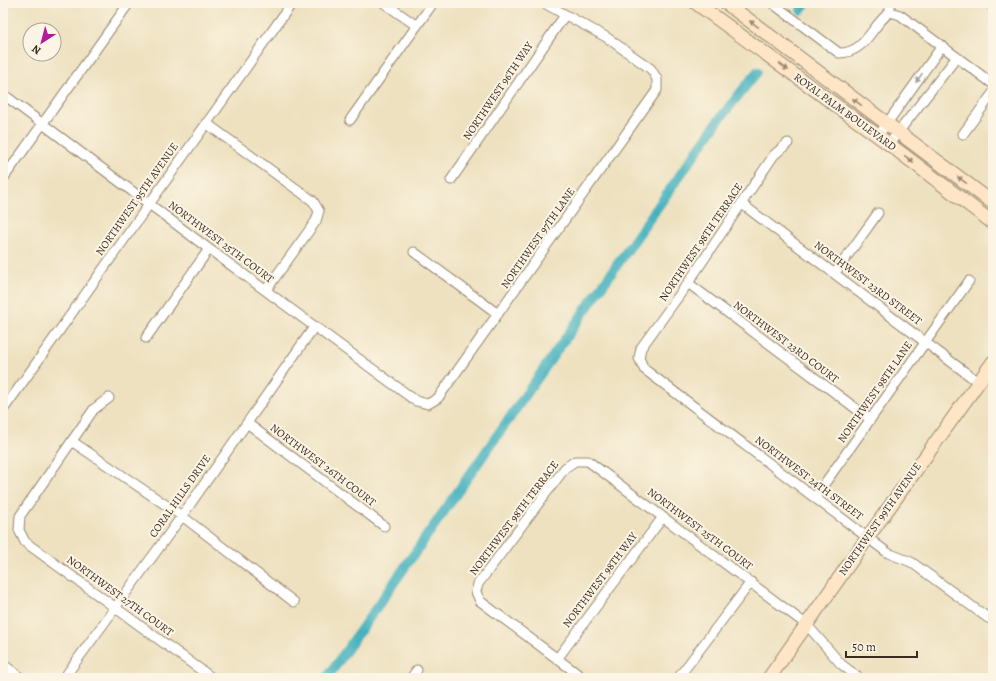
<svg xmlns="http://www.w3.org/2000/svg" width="996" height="681" viewBox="0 0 996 681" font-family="Alegreya,serif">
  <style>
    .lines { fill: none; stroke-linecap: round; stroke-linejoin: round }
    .canal { stroke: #43b1be; stroke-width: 10 }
    .street-casing { stroke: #94866f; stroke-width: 11 }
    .secondary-casing { stroke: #94866f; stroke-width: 15 }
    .street { stroke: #fff; stroke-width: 9 }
    .secondary { stroke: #fee5c5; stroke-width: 13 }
    .oneway { fill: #9c8872 }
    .oneway2 { fill: #a79f9a }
    .labels { text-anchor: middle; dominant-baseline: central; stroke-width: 4; stroke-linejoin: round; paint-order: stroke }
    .street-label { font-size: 11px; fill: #3b2a1e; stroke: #fcf5e5 }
  </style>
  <rect width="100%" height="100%" fill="#fcf5e5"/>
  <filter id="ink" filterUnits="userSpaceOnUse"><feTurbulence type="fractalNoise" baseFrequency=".025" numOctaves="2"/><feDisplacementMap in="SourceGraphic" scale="8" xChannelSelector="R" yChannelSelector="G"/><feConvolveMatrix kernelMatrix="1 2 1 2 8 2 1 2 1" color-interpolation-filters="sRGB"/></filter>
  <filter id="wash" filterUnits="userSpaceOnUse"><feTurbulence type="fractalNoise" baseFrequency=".012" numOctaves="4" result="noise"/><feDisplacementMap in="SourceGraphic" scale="16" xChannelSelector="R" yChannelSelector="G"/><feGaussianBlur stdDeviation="0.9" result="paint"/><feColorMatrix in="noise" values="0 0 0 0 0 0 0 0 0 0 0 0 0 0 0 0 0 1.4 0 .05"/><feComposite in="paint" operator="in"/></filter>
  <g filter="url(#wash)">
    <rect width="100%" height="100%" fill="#eee1c0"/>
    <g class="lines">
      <path class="canal" d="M 989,3 L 993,6
        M 801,10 L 806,3
        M 327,678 L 718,121 L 757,72"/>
    </g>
  </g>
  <g filter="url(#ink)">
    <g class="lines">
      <g class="street-casing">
        <path id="street" d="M 384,3 L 417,26
          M 772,3 L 839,53 C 866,53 870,27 890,12 L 890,3
          M 890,12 L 900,15 L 993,84
          M 3,94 L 209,249 L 416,401 L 428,404 L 438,398 L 657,90 L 657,79 L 651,69 L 606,37 L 544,3
          M 350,120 L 433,3
          M 206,123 L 313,201 L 319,211 L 316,221 L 266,290
          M 963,134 L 993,93
          M 878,136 L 942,46
          M 788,143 L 774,155 L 688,283 L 641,348 L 639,358 L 644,369 L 888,553 L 911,562 L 988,618 L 993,619
          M 889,144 L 957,57
          M 3,179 L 129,3
          M 451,180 L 565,15
          M 742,204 L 978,382
          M 414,252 L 498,314
          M 835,273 L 878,213
          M 688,283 L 870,419
          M 146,338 L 209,249
          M 109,398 L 94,409 L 20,516 L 19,530 L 25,542 L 212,678
          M 3,410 L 292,3
          M 247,423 L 384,526
          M 73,442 L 182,516 L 294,602
          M 815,497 L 969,281
          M 557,659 L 663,517
          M 3,664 L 21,678
          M 64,678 L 182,516 L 314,327
          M 411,678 L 417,670
          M 583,678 L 480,601 L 476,592 L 478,584 L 565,468 L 575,461 L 588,461 L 807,625 L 841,664 L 859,678
          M 678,678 L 751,582"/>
      </g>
      <g class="secondary-casing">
        <path id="secondary" d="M 696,3 L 889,144 L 993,223
          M 726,3 L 993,203
          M 769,678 L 868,537 L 993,362"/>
      </g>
      <use href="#street" class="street"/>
      <use href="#secondary" class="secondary"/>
    </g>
    <defs><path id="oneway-solid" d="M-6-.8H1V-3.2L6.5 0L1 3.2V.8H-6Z"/></defs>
    <g class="oneway">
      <use href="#oneway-solid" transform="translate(754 24) rotate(-144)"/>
      <use href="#oneway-solid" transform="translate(784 67) rotate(36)"/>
      <use href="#oneway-solid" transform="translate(857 102) rotate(-143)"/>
      <use href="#oneway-solid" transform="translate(909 159) rotate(37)"/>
      <use href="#oneway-solid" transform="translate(962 180) rotate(-144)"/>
    </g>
    <use class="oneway2" href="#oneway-solid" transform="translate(919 78) rotate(125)"/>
  </g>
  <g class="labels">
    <g class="street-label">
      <text transform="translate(498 91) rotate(-56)">NORTHWEST 96TH WAY</text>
      <text transform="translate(845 112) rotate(36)">ROYAL PALM BOULEVARD</text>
      <text transform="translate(137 199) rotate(-55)">NORTHWEST 95TH AVENUE</text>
      <text transform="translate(538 238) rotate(-55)">NORTHWEST 97TH LANE</text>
      <text transform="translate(221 242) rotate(37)">NORTHWEST 25TH COURT</text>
      <text transform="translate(701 242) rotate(-56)">NORTHWEST 98TH TERRACE</text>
      <text transform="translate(868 283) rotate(37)">NORTHWEST 23RD STREET</text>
      <text transform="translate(786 342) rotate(37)">NORTHWEST 23RD COURT</text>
      <text transform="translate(875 392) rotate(-55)">NORTHWEST 98TH LANE</text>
      <text transform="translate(323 465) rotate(37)">NORTHWEST 26TH COURT</text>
      <text transform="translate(809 478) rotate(37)">NORTHWEST 24TH STREET</text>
      <text transform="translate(180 496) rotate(-55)">CORAL HILLS DRIVE</text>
      <text transform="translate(514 518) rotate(-53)">NORTHWEST 98TH TERRACE</text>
      <text transform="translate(880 519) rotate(-55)">NORTHWEST 99TH AVENUE</text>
      <text transform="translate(700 529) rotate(37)">NORTHWEST 25TH COURT</text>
      <text transform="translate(600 580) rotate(-53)">NORTHWEST 98TH WAY</text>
      <text transform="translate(120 596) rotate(36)">NORTHWEST 27TH COURT</text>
    </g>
  </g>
  <rect width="996" height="681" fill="none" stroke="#fcf5e5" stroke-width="16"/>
  <g transform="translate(42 42) rotate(216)"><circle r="19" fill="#fcf5e5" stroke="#afa495"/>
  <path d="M0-3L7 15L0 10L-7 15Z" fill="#b5179e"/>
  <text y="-6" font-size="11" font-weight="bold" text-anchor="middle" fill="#3b2a1e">N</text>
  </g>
  <path d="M846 651v6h71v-6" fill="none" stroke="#3b2a1e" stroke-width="2"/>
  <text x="852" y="651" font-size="12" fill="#3b2a1e" stroke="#fcf5e5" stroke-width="3" paint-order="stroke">50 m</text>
</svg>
